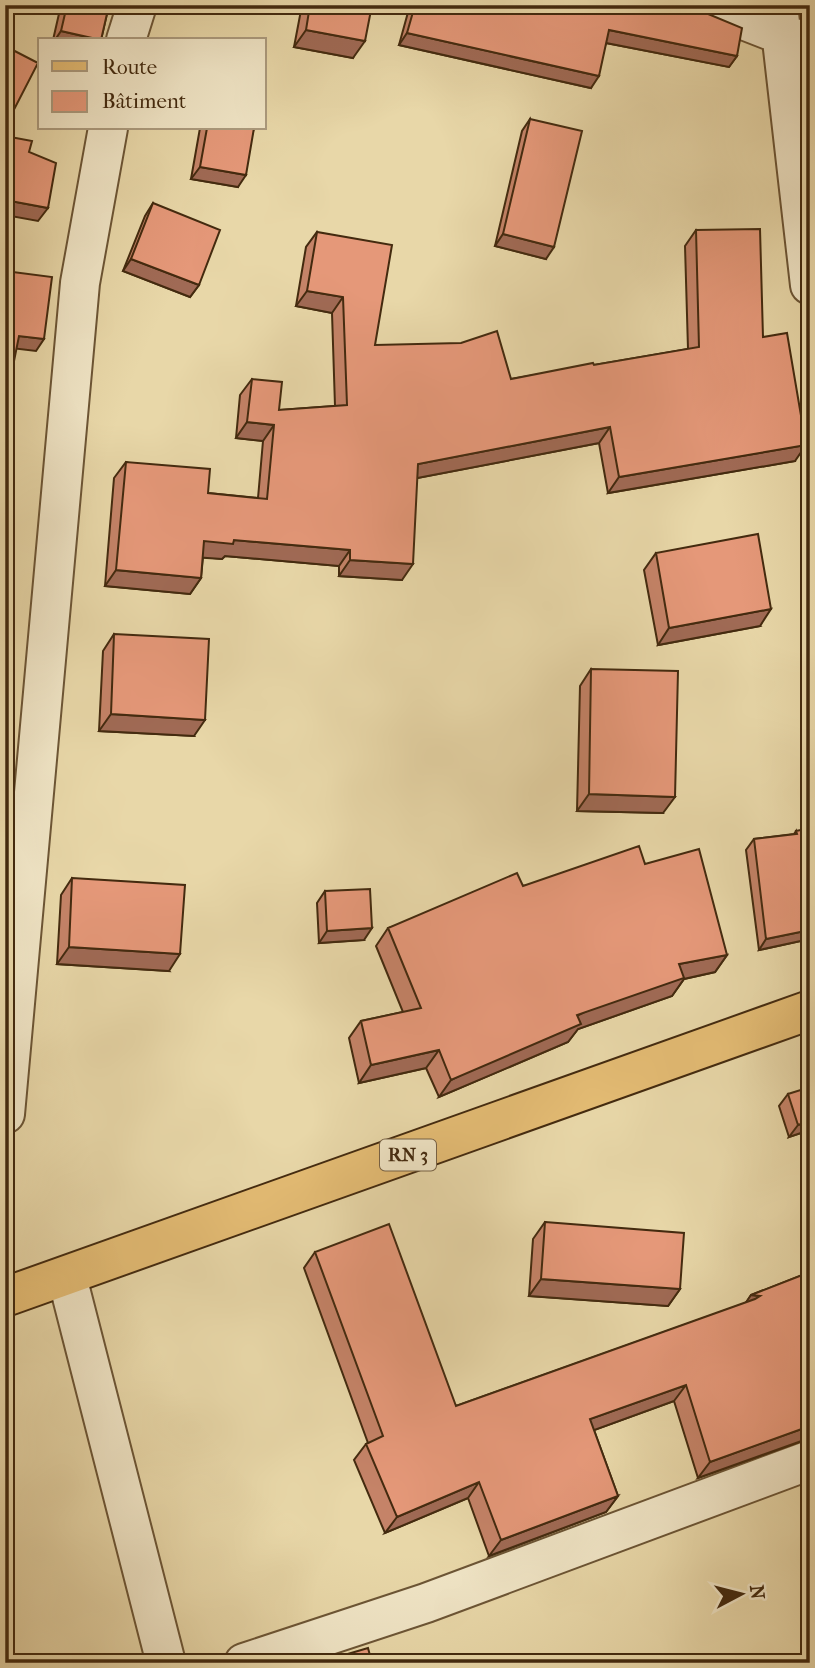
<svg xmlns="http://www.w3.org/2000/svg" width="815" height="1668" viewBox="0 0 815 1668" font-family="'IM FELL French Canon',serif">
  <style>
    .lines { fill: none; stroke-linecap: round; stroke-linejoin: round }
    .minor-casing { stroke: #6c5535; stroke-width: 42 }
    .major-casing { stroke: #432a0f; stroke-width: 42 }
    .minor { stroke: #f0e5c6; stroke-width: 38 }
    .major { stroke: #e4bc74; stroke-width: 38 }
    .wall { fill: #c58368; stroke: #432a0f; stroke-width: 2 }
    .shaded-wall { fill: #a06a55; stroke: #432a0f; stroke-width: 2 }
    .building { fill: #e59879; stroke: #432a0f; stroke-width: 2 }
    .labels { text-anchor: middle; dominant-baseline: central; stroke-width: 5; stroke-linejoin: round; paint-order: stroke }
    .shield { fill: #f0e5c6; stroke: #776246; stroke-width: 2 }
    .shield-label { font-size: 19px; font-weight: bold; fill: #432a0f }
  </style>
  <rect width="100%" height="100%" fill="#e8d7a8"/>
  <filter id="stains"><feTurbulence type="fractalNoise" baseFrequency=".00286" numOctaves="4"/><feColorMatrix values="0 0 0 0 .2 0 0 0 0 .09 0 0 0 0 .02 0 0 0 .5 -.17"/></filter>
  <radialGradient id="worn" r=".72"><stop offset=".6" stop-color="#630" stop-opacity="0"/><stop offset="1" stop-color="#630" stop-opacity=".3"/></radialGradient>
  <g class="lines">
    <g class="minor-casing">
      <path id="minor" d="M 705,5 L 782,35 L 802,40
        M 778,5 L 810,285
        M 126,40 L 137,5
        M 5,1114 L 80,283 L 108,128
        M 67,1277 L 166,1663
        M 244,1663 L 426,1603 L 810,1460"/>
    </g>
    <g class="major-casing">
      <path id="major" d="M 5,1297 L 810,1010"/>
    </g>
    <use href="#minor" class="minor"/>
    <use href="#major" class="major"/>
  </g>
  <path class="wall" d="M 61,5 L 109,5 L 101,40 L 53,40 Z
    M 302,5 L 372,5 L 353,58 L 294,47 Z
    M 410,5 L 673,5 L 737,56 L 729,67 L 606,43 L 591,88 L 399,45 Z
    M 530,119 L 546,259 L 495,246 L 522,131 Z
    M 200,128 L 254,128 L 238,187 L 191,179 Z
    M 153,203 L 199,285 L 190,297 L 123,271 L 145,216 Z
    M 696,230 L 763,337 L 795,461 L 608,493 L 599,443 L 417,478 L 402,580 L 339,576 L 339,566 L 225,556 L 222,559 L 203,557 L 201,578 L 190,594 L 105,586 L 114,478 L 126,462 L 208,493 L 258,498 L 263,441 L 236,438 L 240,395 L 252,379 L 279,410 L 335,406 L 332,313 L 296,306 L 306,247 L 317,232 L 375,345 L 511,379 L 688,349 L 685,246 Z
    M 656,553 L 760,626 L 658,645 L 644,570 Z
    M 114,634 L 194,736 L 99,731 L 103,651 Z
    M 591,669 L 663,813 L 577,811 L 580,686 Z
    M 796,831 L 810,939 L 759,950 L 746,850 L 754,839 L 794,834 Z
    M 645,864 L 727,955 L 715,972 L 684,979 L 672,996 L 578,1029 L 568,1042 L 439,1097 L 426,1068 L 359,1083 L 349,1038 L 361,1021 L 403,1012 L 376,946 L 388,928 L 523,886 Z
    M 72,878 L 169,971 L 57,964 L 61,895 Z
    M 325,891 L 364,940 L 319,943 L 317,903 Z
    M 788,1094 L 810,1130 L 789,1137 L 779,1106 Z
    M 545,1222 L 680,1289 L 668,1306 L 529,1296 L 533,1239 Z
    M 315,1252 L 456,1406 L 746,1303 L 751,1295 L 810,1272 L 810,1438 L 698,1478 L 674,1401 L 594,1430 L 618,1496 L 606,1512 L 489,1556 L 468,1498 L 385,1533 L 354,1460 L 366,1444 L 368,1443 L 304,1268 Z"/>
  <path class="shaded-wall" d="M 306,30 L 365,41 L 353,58 L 294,47 Z
    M 609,30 L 737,56 L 729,67 L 601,42 Z
    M 61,31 L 100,40 L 55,40 Z
    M 407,33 L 599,76 L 591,88 L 399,45 Z
    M 200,167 L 246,175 L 238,187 L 191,179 Z
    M 5,200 L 48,208 L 38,221 L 5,215 Z
    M 503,234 L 554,247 L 546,259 L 495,246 Z
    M 131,259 L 199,285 L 190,297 L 123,271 Z
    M 307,291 L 343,297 L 332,313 L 296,306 Z
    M 19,336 L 44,339 L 36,351 L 11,348 Z
    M 247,422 L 274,425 L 263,441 L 236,438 Z
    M 610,427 L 599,443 L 407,480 L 418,464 Z
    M 806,445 L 795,461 L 608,493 L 619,477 Z
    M 234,540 L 350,550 L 339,566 L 225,556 L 222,559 L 193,557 L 204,541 Z
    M 350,560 L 413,564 L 402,580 L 339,576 Z
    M 116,570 L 201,578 L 190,594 L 105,586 Z
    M 771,609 L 760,626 L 658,645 L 669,628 Z
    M 111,714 L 205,720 L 194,736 L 99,731 Z
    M 589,794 L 675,797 L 663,813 L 577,811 Z
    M 372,928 L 364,940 L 319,943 L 327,931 Z
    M 810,930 L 810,939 L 759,950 L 766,939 Z
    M 69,947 L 180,954 L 169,971 L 57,964 Z
    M 727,955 L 715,972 L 684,979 L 672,996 L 578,1029 L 568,1042 L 439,1097 L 451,1080 L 679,964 Z
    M 439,1050 L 426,1068 L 359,1083 L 371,1065 Z
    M 810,1121 L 810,1130 L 789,1137 L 798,1125 Z
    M 541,1279 L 680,1289 L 668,1306 L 529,1296 Z
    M 751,1295 L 760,1296 L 740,1311 Z
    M 686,1385 L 674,1401 L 578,1436 L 590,1419 Z
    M 810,1426 L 810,1438 L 698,1478 L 710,1462 Z
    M 479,1482 L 468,1498 L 385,1533 L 397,1517 Z
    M 618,1496 L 606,1512 L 489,1556 L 501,1540 Z"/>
  <path class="building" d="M 67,5 L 109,5 L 101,40 L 61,31 Z
    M 310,5 L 372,5 L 365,41 L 306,30 Z
    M 415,5 L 673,5 L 701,11 L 742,28 L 737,56 L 609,30 L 599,76 L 407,33 Z
    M 5,46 L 38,63 L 5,127 Z
    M 530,119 L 582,131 L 554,247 L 503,234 Z
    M 207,128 L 254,128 L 246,175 L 200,167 Z
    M 5,136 L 32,141 L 29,152 L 56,163 L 48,208 L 5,200 Z
    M 153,203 L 220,230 L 199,285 L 131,259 Z
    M 760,229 L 763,337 L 787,333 L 806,445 L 619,477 L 610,427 L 418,464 L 413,564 L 350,560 L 350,550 L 234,540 L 233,544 L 204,541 L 201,578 L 116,570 L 126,462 L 210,469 L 208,493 L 267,499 L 274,425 L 247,422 L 252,379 L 282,382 L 279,410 L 347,405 L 343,297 L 307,291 L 317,232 L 392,245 L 375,345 L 461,343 L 497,331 L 511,379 L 593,363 L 594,365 L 699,347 L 696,230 Z
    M 5,271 L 52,277 L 44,339 L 19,336 L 5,406 Z
    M 758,534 L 771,609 L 669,628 L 656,553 Z
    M 114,634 L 209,639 L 205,720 L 111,714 Z
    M 591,669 L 678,671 L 675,797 L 589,794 Z
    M 810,828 L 810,930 L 766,939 L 754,839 L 797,834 L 796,831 Z
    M 639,846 L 645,864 L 699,849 L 727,955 L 679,964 L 684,978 L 577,1015 L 581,1024 L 451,1080 L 439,1050 L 371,1065 L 361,1021 L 421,1008 L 388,928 L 517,873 L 523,886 Z
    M 72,878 L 185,885 L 180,954 L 69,947 Z
    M 370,889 L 372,928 L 327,931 L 325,891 Z
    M 810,1087 L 810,1121 L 798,1125 L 788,1094 Z
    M 545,1222 L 684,1233 L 680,1289 L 541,1279 Z
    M 389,1224 L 456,1406 L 755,1299 L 760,1296 L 751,1295 L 810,1272 L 810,1426 L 710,1462 L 686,1385 L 590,1419 L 618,1496 L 501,1540 L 479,1482 L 397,1517 L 366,1444 L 383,1436 L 315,1252 Z
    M 368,1648 L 372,1663 L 317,1663 Z"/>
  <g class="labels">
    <rect class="shield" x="380" y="1139.5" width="56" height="31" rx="5"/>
    <g class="shield-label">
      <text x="408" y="1155">RN 3</text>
    </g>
  </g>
  <rect width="815" height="1668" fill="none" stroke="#e8d7a8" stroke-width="28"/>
  <rect x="7" y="7" width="801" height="1654" fill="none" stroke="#432a0f" stroke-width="3.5"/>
  <rect x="14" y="14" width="787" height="1640" fill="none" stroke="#432a0f" stroke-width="2"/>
  <rect x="38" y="38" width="228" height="91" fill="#f0e5c6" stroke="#ab9a7d" stroke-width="2"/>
  <rect x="52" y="61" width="35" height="10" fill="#e4bc74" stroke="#ab9a7d" stroke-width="2"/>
  <text x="102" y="74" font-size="21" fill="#432a0f">Route</text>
  <rect x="52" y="91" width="35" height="21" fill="#e59879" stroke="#ab9a7d" stroke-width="2"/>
  <text x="102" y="108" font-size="21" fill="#432a0f">Bâtiment</text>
  <g transform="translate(741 1594) rotate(83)" stroke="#f0e5c6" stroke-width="5" paint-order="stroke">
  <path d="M0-5L12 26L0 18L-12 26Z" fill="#432a0f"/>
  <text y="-10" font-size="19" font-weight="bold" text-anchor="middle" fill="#432a0f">N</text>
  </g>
  <rect width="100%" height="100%" filter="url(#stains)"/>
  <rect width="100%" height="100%" fill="url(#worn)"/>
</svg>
